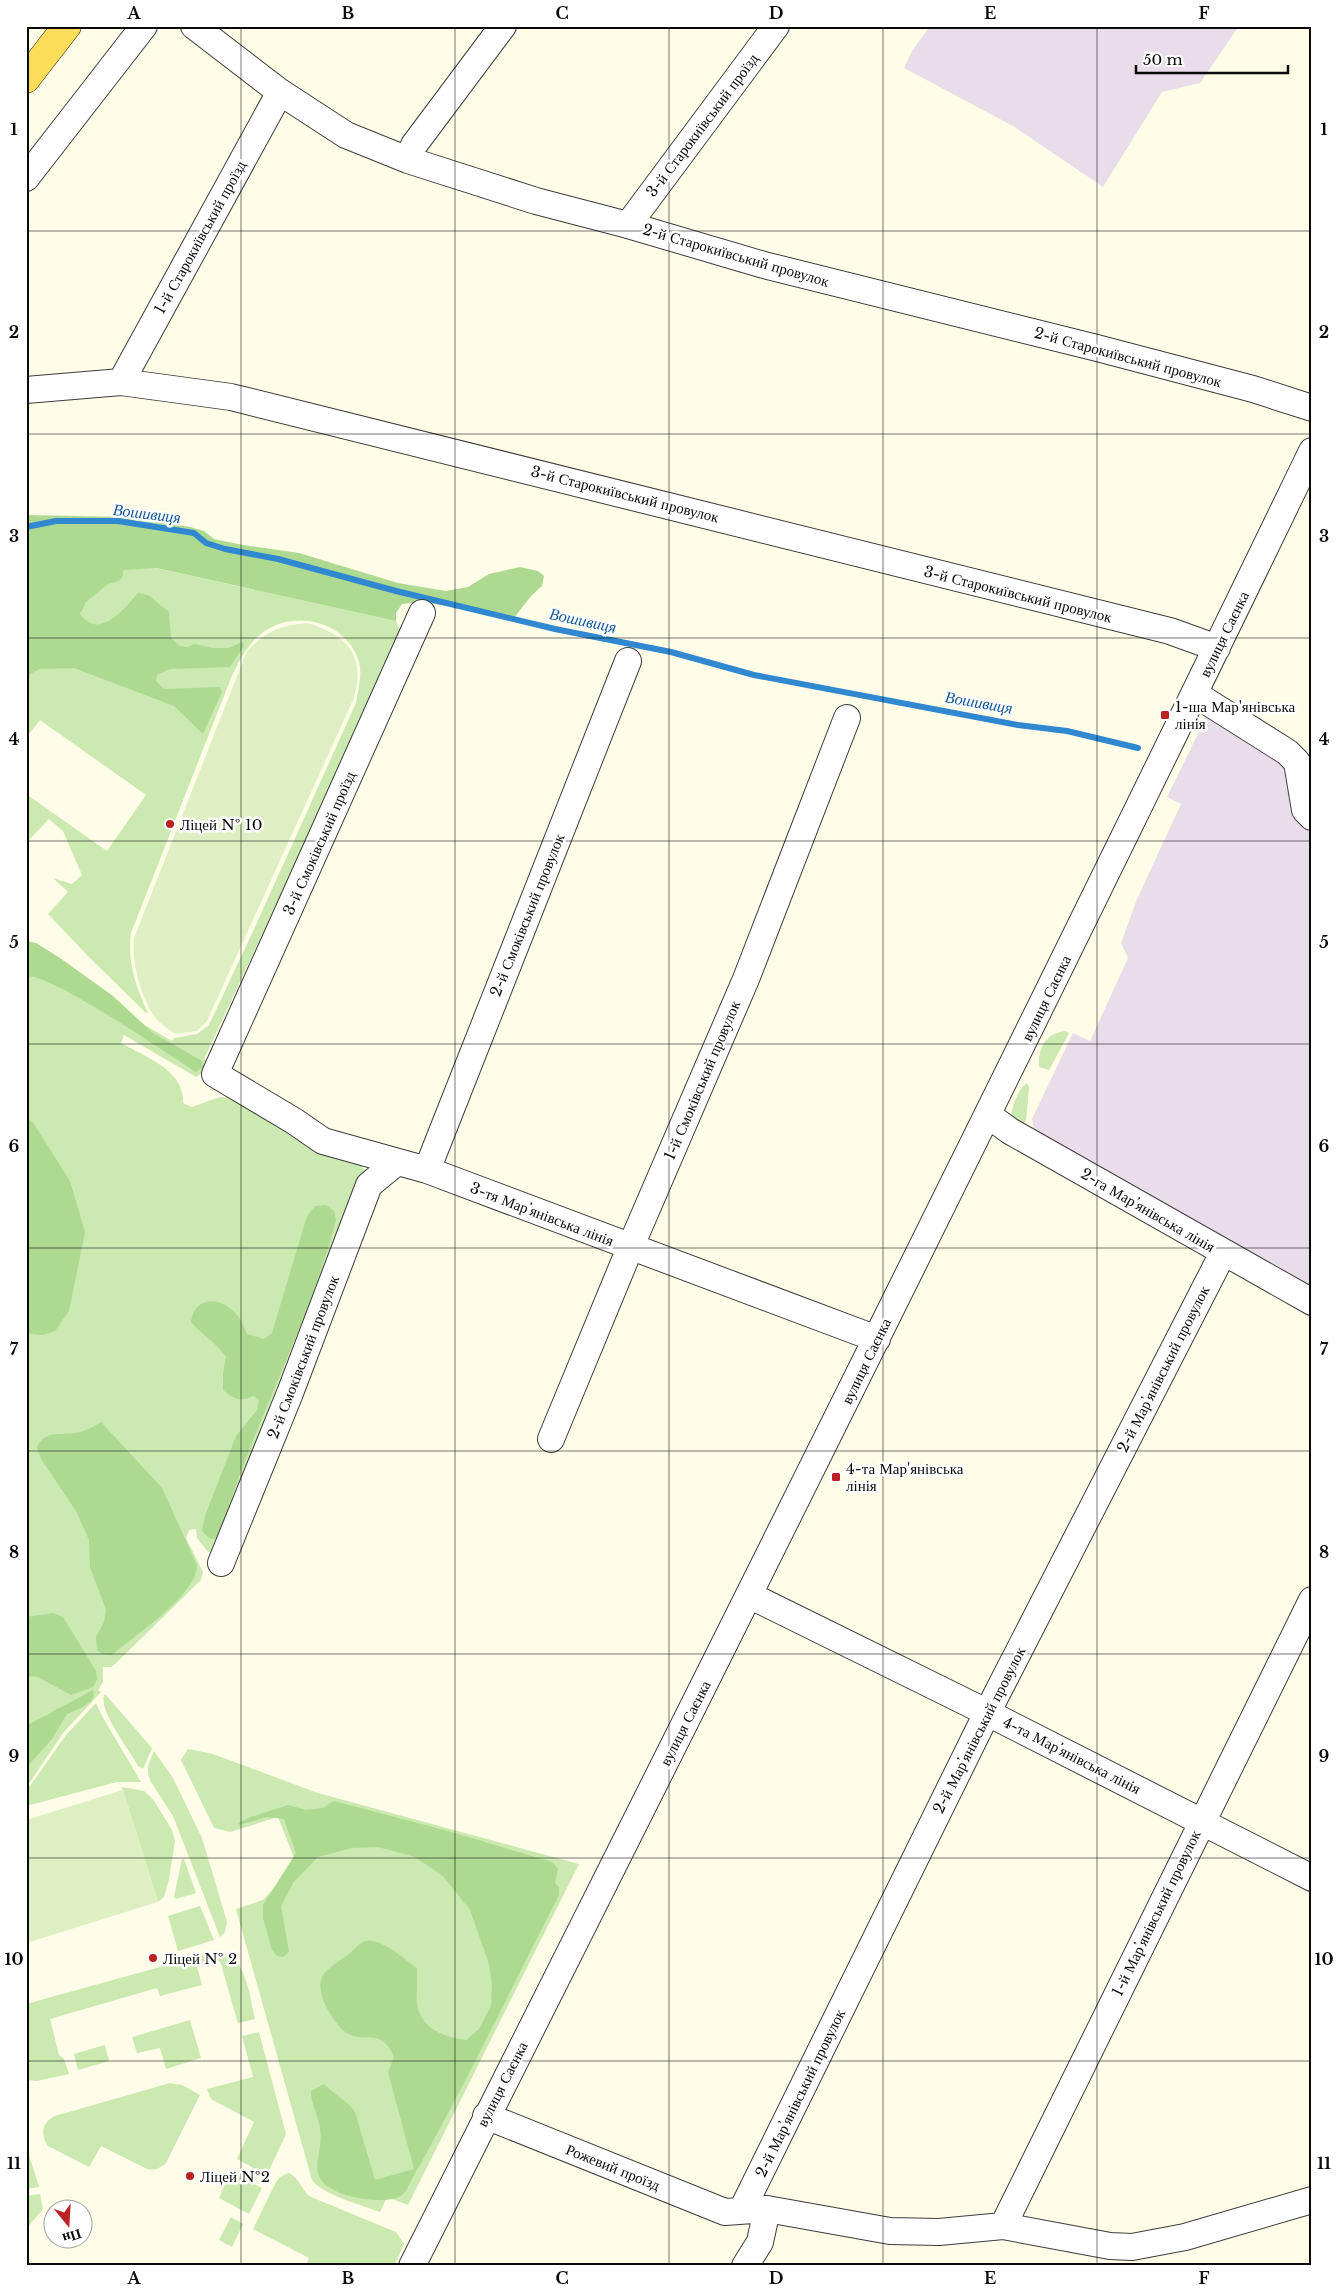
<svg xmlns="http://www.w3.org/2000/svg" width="1338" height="2292" viewBox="0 0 1338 2292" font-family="'Libre Baskerville',serif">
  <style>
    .industrial { fill: #e9ddea }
    .green { fill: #cbe9b1 }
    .forest { fill: #adda90 }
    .pitch { fill: #def0c3 }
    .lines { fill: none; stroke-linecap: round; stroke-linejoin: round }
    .stream { stroke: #3088d0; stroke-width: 6 }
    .minor-casing { stroke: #3d3d3d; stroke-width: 28 }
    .major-casing { stroke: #1b1b1b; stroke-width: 29 }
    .minor { stroke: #fff; stroke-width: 26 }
    .major { stroke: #fddd59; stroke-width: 28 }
    .grid { fill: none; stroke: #0a0a0a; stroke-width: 1; stroke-opacity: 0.55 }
    .poi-dot { fill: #bc2020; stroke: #fff; stroke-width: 2 }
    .labels { text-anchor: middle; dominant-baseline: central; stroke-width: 5; stroke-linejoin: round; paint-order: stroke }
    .street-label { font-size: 15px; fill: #0a0a0a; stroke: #fff }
    .poi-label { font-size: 15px; fill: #0a0a0a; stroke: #fff; text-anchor: start }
    .water-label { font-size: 16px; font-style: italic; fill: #12599d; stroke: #fff }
    .neatline { fill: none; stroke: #0a0a0a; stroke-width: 2 }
    .grid-label { font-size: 16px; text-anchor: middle; font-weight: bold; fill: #0a0a0a }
  </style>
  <rect width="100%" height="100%" fill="#fffce7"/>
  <path class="industrial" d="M 930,26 L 1239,26 L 1200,83 L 1162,92 L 1103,187 L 1013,126 L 904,68 L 912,51 Z
    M 1208,713 L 1287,760 L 1312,823 L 1312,1288 L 1034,1133 L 1032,1119 L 1073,1033 L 1090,1041 L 1128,958 L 1121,943 L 1137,899 L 1181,804 L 1167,797 Z"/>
  <path class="green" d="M 155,568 L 396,621 L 400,630 L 335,778 L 204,1059 L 212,1063 L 210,1068 L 196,1077 L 124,1035 L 121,1043 C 145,1057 185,1070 183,1103 L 192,1107 L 220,1097 L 240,1099 L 357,1161 L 365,1170 L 366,1177 L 295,1339 L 217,1548 L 213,1552 L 208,1552 L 197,1538 L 196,1529 L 189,1530 L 186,1538 L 203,1572 L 201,1580 L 115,1664 L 111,1667 L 103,1667 L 103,1682 L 98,1690 L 101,1692 L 63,1733 L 26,1788 L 26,954 L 67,980 L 172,1041 L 174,1038 L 197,1034 L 209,1025 L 255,927 L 356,703 C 359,686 364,670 356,654 C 340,619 290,610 261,634 C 246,646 239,661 231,678 L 131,933 C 127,962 136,987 148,1013 L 146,1013 L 87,955 L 48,914 L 68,892 L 53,878 L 72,884 L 82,875 L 63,831 L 49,819 L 26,843 L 26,794 L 107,851 L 146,795 L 40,720 L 26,738 L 26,570 Z
    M 1065,1031 L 1069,1033 L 1049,1070 L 1039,1067 C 1038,1048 1045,1034 1065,1031 Z
    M 1027,1083 L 1029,1087 L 1026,1121 L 1022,1125 L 1011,1117 C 1012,1106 1018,1089 1027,1083 Z
    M 105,1694 L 152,1748 L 143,1769 L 138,1766 C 131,1752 96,1708 105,1694 Z
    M 96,1703 L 102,1716 L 141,1782 L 117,1782 L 26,1806 L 26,1792 L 66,1735 Z
    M 188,1749 L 213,1754 L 318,1793 L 579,1864 L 408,2205 L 387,2197 L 380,2212 C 362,2205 323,2195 312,2180 L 236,1909 L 263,1900 L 293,1867 L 295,1860 L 278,1817 L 230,1832 L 214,1828 L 181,1760 Z
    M 154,1751 L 173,1778 L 202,1838 L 227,1922 L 225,1932 L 220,1937 L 173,1816 L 151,1782 L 148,1773 L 148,1766 Z
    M 122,1787 L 144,1791 L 153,1799 L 172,1830 L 175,1841 L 169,1879 L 164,1897 L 158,1902 Z
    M 182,1859 L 184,1859 L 196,1893 L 176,1899 L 174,1897 Z
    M 200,1906 L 214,1940 L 178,1951 L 168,1916 Z
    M 218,1951 C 247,1957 249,1994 255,2019 L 238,2023 L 220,1961 L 197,1967 L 202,1985 L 160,1996 L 157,1988 L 50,2019 L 59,2055 L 64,2059 L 69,2074 L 37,2081 L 26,2080 L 26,2004 Z
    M 190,2020 L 201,2058 L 166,2069 L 160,2048 L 137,2053 L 132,2037 Z
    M 259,2032 L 286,2134 L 267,2175 L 237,2159 L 254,2122 L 211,2099 L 207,2089 L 253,2077 L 242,2036 Z
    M 105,2045 L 109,2061 L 78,2070 L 74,2054 Z
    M 170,2083 L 182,2085 L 200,2095 L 166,2163 C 160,2168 155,2171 147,2169 L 101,2146 L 89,2167 L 48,2146 C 40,2135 42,2122 55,2116 Z
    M 26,2145 L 39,2187 L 26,2189 Z
    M 230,2172 L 262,2188 L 249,2214 L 219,2198 Z
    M 288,2173 C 300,2177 301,2191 311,2197 L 396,2232 L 404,2244 L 394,2266 L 306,2266 L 309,2258 L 253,2229 L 276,2182 L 280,2177 Z
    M 40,2194 L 43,2209 L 26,2229 L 26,2196 Z
    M 231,2217 L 243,2224 L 232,2247 L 219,2240 Z"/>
  <path class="forest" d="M 26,515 L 125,517 L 190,527 L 204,531 L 214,539 L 243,545 L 299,553 L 398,583 L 446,591 L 468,587 L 489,574 L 520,567 L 538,571 L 544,576 L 542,586 C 529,596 522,609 511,621 C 476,613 438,599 402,604 L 396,613 L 396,621 L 156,568 L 123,570 L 123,576 L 119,581 L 108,584 L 86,602 L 80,614 C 99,641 124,609 138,593 L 148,595 L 169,612 L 171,638 L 180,646 L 187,647 L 195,644 L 212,648 L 228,648 L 243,642 L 244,646 L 230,667 L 170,669 L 157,675 L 156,681 L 164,689 L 220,687 L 222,692 L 203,734 L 174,706 L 74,668 L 40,669 L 26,676 Z
    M 26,941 L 36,943 L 60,958 L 113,996 L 153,1033 L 202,1061 L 203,1067 L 196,1072 C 169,1055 51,973 26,976 Z
    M 26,1116 L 34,1124 L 70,1181 L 85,1232 L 69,1311 L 55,1331 L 42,1335 L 26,1333 Z
    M 326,1205 L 334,1211 L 336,1220 C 308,1328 251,1427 220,1534 L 214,1539 L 209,1538 L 202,1531 L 205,1516 L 236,1436 L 257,1410 L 259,1400 L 253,1396 C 240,1402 234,1399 223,1390 L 223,1373 L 226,1357 C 216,1342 203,1336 191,1322 C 195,1294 223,1297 238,1316 C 242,1321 244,1328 247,1334 L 264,1339 L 272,1333 L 307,1216 L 315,1206 Z
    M 101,1422 L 162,1488 L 197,1565 C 197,1595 134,1636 112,1655 L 102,1654 L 97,1650 L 96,1637 L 104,1622 L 106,1610 L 90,1567 L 89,1540 L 76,1511 L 41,1459 L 37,1447 C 46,1429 59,1436 75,1433 C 86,1431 92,1428 101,1422 Z
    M 53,1613 L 63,1617 L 96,1671 L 97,1679 L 93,1687 L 71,1695 L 38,1677 L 26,1676 L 26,1617 Z
    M 93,1690 L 94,1695 L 92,1700 L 83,1707 L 67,1714 L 52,1739 L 26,1768 L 26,1726 Z
    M 334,1801 L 448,1831 L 552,1862 L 558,1868 L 555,1883 L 559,1887 L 559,1895 C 521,1969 485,2044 446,2117 C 435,2137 425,2157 413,2177 C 410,2182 408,2189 404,2193 C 394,2205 359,2199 346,2195 C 299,2179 325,2158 320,2128 C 318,2115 311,2104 311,2091 L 324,2084 C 334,2095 347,2100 355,2112 L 375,2180 L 414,2169 L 388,2072 L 394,2057 C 381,2025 363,2046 344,2031 C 332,2020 315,1993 322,1977 C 326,1969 338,1962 345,1957 C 351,1953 357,1945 363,1942 C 379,1935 404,1959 417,1968 C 418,1979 416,1992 417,2003 C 420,2029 444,2037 466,2040 L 479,2029 L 491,2006 L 492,1985 L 489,1964 L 470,1910 L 443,1876 L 415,1857 L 378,1847 L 352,1848 L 318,1857 L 293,1883 L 281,1906 L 289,1952 L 283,1957 L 277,1956 L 272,1950 L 263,1918 L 263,1905 L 296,1853 L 284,1819 L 267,1817 L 239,1825 L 238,1823 L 251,1817 L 288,1805 L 306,1810 L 323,1808 Z"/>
  <path class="pitch" d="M 307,623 C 348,635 367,656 353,700 L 207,1021 L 197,1031 L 175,1034 C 167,1028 157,1022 152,1013 C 139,991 132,963 134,938 L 247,651 C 267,631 278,626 307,623 Z
    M 123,1790 L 158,1902 L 26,1943 L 26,1820 Z"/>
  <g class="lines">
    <path class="stream" d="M 26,527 L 56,521 L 118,521 L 194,533 L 206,543 L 225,549 L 278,559 L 396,591 L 555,629 L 671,652 L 754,675 L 1018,725 L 1067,731 L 1138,748"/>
    <g class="minor-casing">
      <path id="minor" d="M 194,26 L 280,92 L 346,135 L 408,160 L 536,201 L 628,225 L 764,265 L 1097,348 L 1253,389 L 1312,408
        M 408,160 L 414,145 L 503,26
        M 26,178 L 144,26
        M 628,225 L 776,26
        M 121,382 L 280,92
        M 26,390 L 121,382 L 231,397 L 1170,631 L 1217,648
        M 422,613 L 215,1074 L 294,1121 L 323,1141 L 427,1170 L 877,1339
        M 1195,694 L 1287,752 L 1297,762 L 1305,810 L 1312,817
        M 988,1115 L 1010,1131 L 1312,1302
        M 427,1170 L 628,661
        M 551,1439 L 630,1248 L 746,979 L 847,718
        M 221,1563 L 290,1393 L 369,1185 L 397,1162
        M 749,1595 L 976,1707 L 1312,1878
        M 486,2116 L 725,2212 L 767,2209 L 890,2231 L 939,2232 L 1003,2226 L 1110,2246 L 1132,2247 L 1185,2237 L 1312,2200
        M 742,2210 L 987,1713 L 1223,1253
        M 1003,2226 L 1312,1600
        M 412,2266 C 716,1663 1018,1059 1312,451
        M 745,2266 L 760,2242 L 767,2209"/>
    </g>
    <g class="major-casing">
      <path id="major" d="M 26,79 L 67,26"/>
    </g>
    <use href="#minor" class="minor"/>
    <use href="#major" class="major"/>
  </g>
  <path class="grid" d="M 241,26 L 241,2266M 455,26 L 455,2266M 669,26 L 669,2266M 883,26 L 883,2266M 1097,26 L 1097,2266M 26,231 L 1312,231M 26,434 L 1312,434M 26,638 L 1312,638M 26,841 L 1312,841M 26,1044 L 1312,1044M 26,1248 L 1312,1248M 26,1451 L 1312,1451M 26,1654 L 1312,1654M 26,1858 L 1312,1858M 26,2061 L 1312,2061"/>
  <g class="poi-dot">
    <rect x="1160" y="710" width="10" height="10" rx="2.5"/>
    <circle cx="170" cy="824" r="5"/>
    <rect x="831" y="1472" width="10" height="10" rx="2.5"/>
    <circle cx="153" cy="1958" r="5"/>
    <circle cx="190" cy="2176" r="5"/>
  </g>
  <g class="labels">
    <g class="street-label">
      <text transform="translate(702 125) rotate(-53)">3-й Старокиївський проїзд</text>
      <text transform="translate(200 237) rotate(-61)">1-й Старокиївський проїзд</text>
      <text transform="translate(736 255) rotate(16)">2-й Старокиївський провулок</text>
      <text transform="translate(1128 357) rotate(15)">2-й Старокиївський провулок</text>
      <text transform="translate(625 494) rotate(14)">3-й Старокиївський провулок</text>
      <text transform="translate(1018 594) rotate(14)">3-й Старокиївський провулок</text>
      <text transform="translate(1224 634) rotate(-64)">вулиця Саєнка</text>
      <text transform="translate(319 843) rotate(-66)">3-й Смоківський проїзд</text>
      <text transform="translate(527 915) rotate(-68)">2-й Смоківський провулок</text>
      <text transform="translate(1046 998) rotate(-64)">вулиця Саєнка</text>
      <text transform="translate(702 1080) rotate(-67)">1-й Смоківський провулок</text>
      <text transform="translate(1148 1210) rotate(30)">2-га Марʼянівська лінія</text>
      <text transform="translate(542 1214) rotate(21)">3-тя Марʼянівська лінія</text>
      <text transform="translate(303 1357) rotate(-69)">2-й Смоківський провулок</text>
      <text transform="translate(866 1361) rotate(-64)">вулиця Саєнка</text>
      <text transform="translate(1163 1369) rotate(-63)">2-й Марʼянівський провулок</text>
      <text transform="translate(685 1723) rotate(-63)">вулиця Саєнка</text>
      <text transform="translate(979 1730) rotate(-63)">2-й Марʼянівський провулок</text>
      <text transform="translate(1072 1755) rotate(27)">4-та Марʼянівська лінія</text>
      <text transform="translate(1156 1913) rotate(-64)">1-й Марʼянівський провулок</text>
      <text transform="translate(502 2084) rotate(-63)">вулиця Саєнка</text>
      <text transform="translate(800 2093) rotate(-64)">2-й Марʼянівський провулок</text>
      <text transform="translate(613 2167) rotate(22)">Рожевий проїзд</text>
    </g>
    <g class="poi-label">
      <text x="1175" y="706">1-ша Мар'янівська<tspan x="1175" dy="17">лінія</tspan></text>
      <text x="180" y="824">Ліцей № 10</text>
      <text x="846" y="1468">4-та Мар'янівська<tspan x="846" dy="17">лінія</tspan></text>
      <text x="163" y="1958">Ліцей № 2</text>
      <text x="200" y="2176">Ліцей №2</text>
    </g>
    <g class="water-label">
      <text transform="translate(147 513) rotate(7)">Вошивиця</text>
      <text transform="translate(583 620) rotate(12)">Вошивиця</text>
      <text transform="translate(979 702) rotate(10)">Вошивиця</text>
    </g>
  </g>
  <rect width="1338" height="2292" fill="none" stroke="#ffffff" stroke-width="55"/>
  <g transform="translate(68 2224) rotate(162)"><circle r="24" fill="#ffffff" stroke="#9d9d9d"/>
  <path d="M0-4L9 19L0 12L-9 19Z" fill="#bc2020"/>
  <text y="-8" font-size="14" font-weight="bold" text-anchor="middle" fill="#0a0a0a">Пн</text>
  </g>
  <path d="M1136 65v8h152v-8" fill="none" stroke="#0a0a0a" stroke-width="2.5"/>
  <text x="1143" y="65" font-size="15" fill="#0a0a0a" stroke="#ffffff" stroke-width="4" paint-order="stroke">50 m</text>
  <rect x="28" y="28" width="1282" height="2236" class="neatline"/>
  <g class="grid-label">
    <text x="134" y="19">A</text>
    <text x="348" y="19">B</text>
    <text x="562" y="19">C</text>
    <text x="776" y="19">D</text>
    <text x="990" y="19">E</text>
    <text x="1204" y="19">F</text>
    <text x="14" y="135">1</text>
    <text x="1324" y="135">1</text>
    <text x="14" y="338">2</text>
    <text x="1324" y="338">2</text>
    <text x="14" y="542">3</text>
    <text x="1324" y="542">3</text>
    <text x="14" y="745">4</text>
    <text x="1324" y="745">4</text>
    <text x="14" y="948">5</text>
    <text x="1324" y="948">5</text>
    <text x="14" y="1152">6</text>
    <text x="1324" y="1152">6</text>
    <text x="14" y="1355">7</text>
    <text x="1324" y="1355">7</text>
    <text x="14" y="1558">8</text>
    <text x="1324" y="1558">8</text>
    <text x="14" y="1762">9</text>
    <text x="1324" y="1762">9</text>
    <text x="14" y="1965">10</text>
    <text x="1324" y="1965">10</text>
    <text x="14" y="2169">11</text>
    <text x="1324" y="2169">11</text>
    <text x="134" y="2284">A</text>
    <text x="348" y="2284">B</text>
    <text x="562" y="2284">C</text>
    <text x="776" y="2284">D</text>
    <text x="990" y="2284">E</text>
    <text x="1204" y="2284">F</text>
  </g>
</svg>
